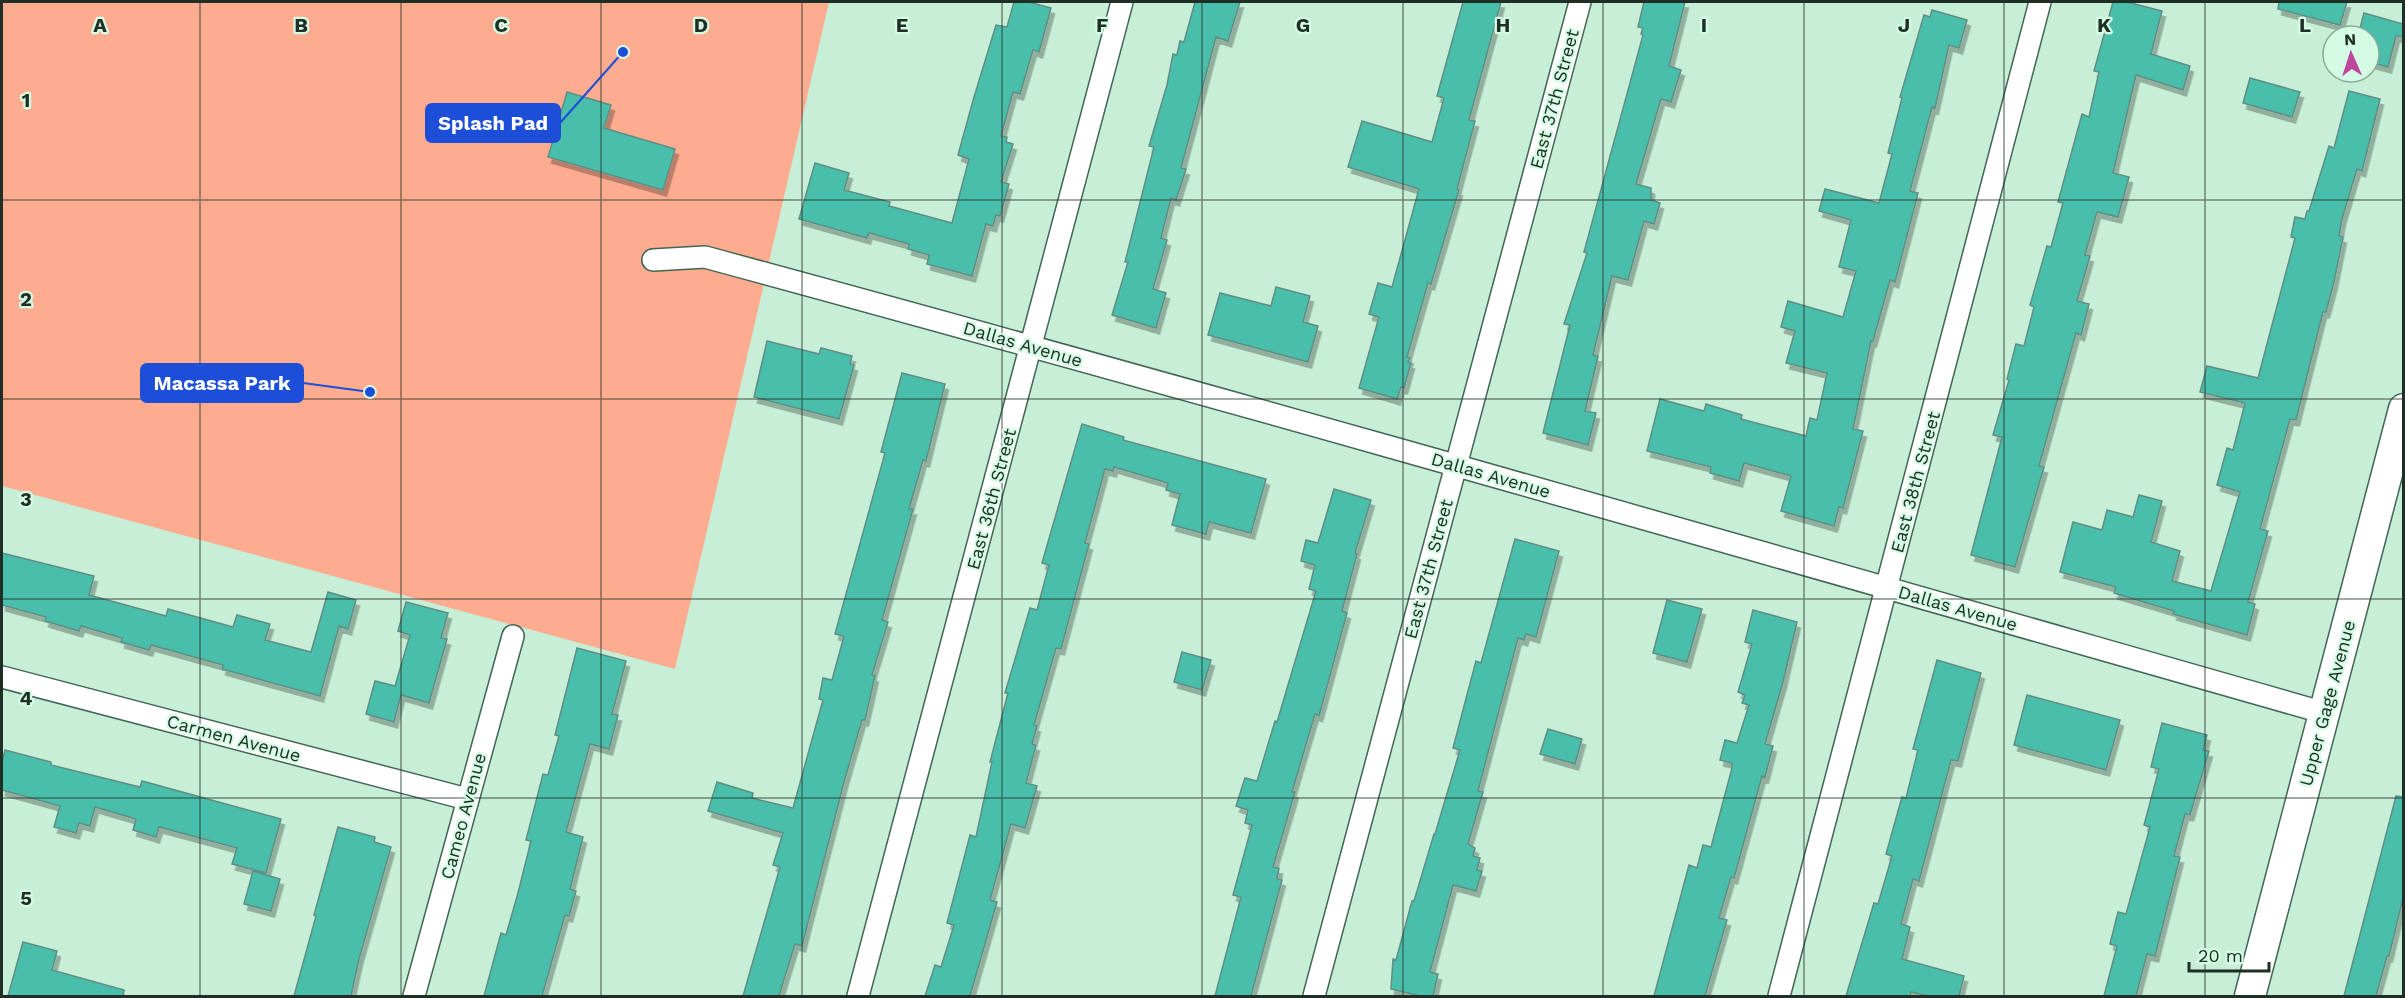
<svg xmlns="http://www.w3.org/2000/svg" width="2405" height="998" viewBox="0 0 2405 998" font-family="'Work Sans',sans-serif">
  <style>
    .green { fill: #fdac90 }
    .building { fill: #49beaa; stroke: #608e84; stroke-width: 1.5; filter: url(#shadow) }
    .lines { fill: none; stroke-linecap: round; stroke-linejoin: round }
    .street-casing { stroke: #426653; stroke-width: 24 }
    .secondary-casing { stroke: #426653; stroke-width: 33 }
    .street { stroke: #fff; stroke-width: 21 }
    .secondary { stroke: #fff; stroke-width: 30 }
    .grid { fill: none; stroke: #202f26; stroke-width: 1.5; stroke-opacity: 0.55 }
    .labels { text-anchor: middle; dominant-baseline: central; stroke-width: 4.5; stroke-linejoin: round; paint-order: stroke }
    .street-label { font-size: 18px; fill: #202f26; stroke: #d4fce5 }
    .grid-label { font-size: 20px; text-anchor: middle; font-weight: bold; fill: #202f26; stroke: #d4fce5; stroke-width: 4.5; stroke-linejoin: round; paint-order: stroke }
    .leader { fill: none; stroke: #1d4ed8; stroke-width: 2 }
    .callout-dot { fill: #1d4ed8; stroke: #d4fce5; stroke-width: 2 }
    .callout { fill: #1d4ed8; stroke: #1d4ed8; stroke-width: 2 }
    .callout-label { font-size: 20px; text-anchor: middle; font-weight: bold; fill: #fff }
  </style>
  <defs>
    <filter id="shadow"><feDropShadow dx="3.5" dy="6" stdDeviation="0" flood-color="#0004"/></filter>
  </defs>
  <rect width="100%" height="100%" fill="#c7efd8"/>
  <path class="green" d="M 2,2 L 829,2 L 675,669 L 2,486 Z"/>
  <path class="building" d="M 1014,2 L 1029,2 L 1051,8 L 1039,52 L 1033,50 L 1020,94 L 1013,92 L 1001,136 L 1007,137 L 1006,142 L 1013,144 L 1001,182 L 1009,184 L 1000,216 L 996,215 L 993,226 L 986,224 L 972,276 L 927,264 L 929,255 L 908,249 L 909,244 L 869,233 L 867,238 L 799,219 L 815,163 L 849,173 L 844,190 L 890,202 L 889,206 L 952,223 L 969,159 L 958,155 L 974,97 L 996,25 L 1007,27 Z
    M 1195,2 L 1240,2 L 1228,41 L 1216,37 L 1181,168 L 1186,169 L 1176,200 L 1171,198 L 1161,238 L 1167,240 L 1153,289 L 1166,293 L 1156,328 L 1112,315 L 1128,262 L 1125,262 L 1154,147 L 1149,146 L 1167,85 L 1173,54 L 1177,55 L 1180,41 L 1184,42 Z
    M 1463,2 L 1501,2 L 1469,120 L 1475,121 L 1457,189 L 1459,190 L 1431,284 L 1428,283 L 1407,357 L 1410,358 L 1408,362 L 1411,363 L 1404,388 L 1401,387 L 1397,399 L 1359,388 L 1379,317 L 1369,314 L 1378,283 L 1392,287 L 1419,189 L 1348,167 L 1362,121 L 1432,142 L 1444,98 L 1437,96 Z
    M 1644,2 L 1685,2 L 1669,66 L 1681,70 L 1671,102 L 1661,99 L 1636,184 L 1651,188 L 1651,200 L 1660,203 L 1654,224 L 1644,221 L 1628,280 L 1612,276 L 1593,355 L 1598,356 L 1585,411 L 1596,413 L 1588,445 L 1543,433 L 1570,325 L 1564,324 L 1587,253 L 1584,252 L 1643,35 L 1641,34 L 1643,28 L 1638,27 Z
    M 2113,2 L 2127,2 L 2162,11 L 2151,54 L 2190,66 L 2183,90 L 2136,75 L 2113,173 L 2129,177 L 2118,217 L 2097,212 L 2085,255 L 2090,256 L 2077,301 L 2089,304 L 2081,335 L 2076,333 L 2039,466 L 2044,467 L 2015,567 L 1971,555 L 2002,437 L 1993,435 L 2009,380 L 2007,379 L 2016,344 L 2024,346 L 2034,307 L 2030,305 L 2047,246 L 2051,247 L 2063,203 L 2058,202 L 2082,114 L 2089,117 L 2099,72 L 2094,71 Z
    M 2279,2 L 2347,2 L 2340,25 L 2278,9 Z
    M 1932,10 L 1967,20 L 1959,48 L 1949,45 L 1935,108 L 1932,107 L 1910,191 L 1918,193 L 1910,224 L 1895,282 L 1890,280 L 1873,341 L 1871,341 L 1853,429 L 1863,431 L 1843,508 L 1839,507 L 1834,526 L 1781,511 L 1791,476 L 1744,463 L 1739,481 L 1710,473 L 1711,467 L 1647,451 L 1660,399 L 1704,411 L 1706,404 L 1742,415 L 1741,419 L 1806,436 L 1810,418 L 1817,420 L 1827,373 L 1786,363 L 1795,331 L 1781,327 L 1788,301 L 1843,317 L 1856,271 L 1839,267 L 1851,220 L 1819,211 L 1825,189 L 1879,203 L 1892,154 L 1888,153 L 1902,98 L 1900,97 L 1924,15 L 1930,17 Z
    M 2364,13 L 2403,24 L 2403,36 L 2396,36 L 2388,67 L 2369,62 L 2369,36 L 2358,36 Z
    M 2250,78 L 2300,92 L 2292,117 L 2243,103 Z
    M 2349,91 L 2380,99 L 2362,171 L 2357,169 L 2342,219 L 2339,236 L 2343,237 L 2334,282 L 2326,312 L 2323,312 L 2296,420 L 2290,419 L 2260,529 L 2268,531 L 2248,602 L 2255,604 L 2247,635 L 2173,614 L 2174,611 L 2114,593 L 2116,587 L 2060,572 L 2073,522 L 2102,530 L 2107,510 L 2133,517 L 2139,495 L 2162,501 L 2151,542 L 2180,551 L 2172,581 L 2211,591 L 2240,492 L 2217,485 L 2227,448 L 2233,450 L 2245,403 L 2200,392 L 2207,366 L 2258,378 L 2295,238 L 2291,237 L 2295,217 L 2305,219 L 2307,211 L 2309,211 L 2329,146 L 2334,148 Z
    M 567,92 L 611,105 L 604,128 L 675,149 L 663,190 L 548,157 Z
    M 1276,287 L 1310,296 L 1303,322 L 1318,326 L 1308,362 L 1208,335 L 1220,293 L 1271,306 Z
    M 767,341 L 819,354 L 821,348 L 852,356 L 850,364 L 854,365 L 839,419 L 754,397 Z
    M 902,373 L 945,384 L 926,461 L 923,460 L 909,509 L 913,509 L 882,620 L 888,622 L 872,675 L 875,676 L 865,720 L 862,720 L 844,782 L 802,946 L 795,944 L 779,996 L 743,996 L 780,867 L 773,865 L 783,833 L 708,811 L 717,782 L 753,793 L 752,798 L 793,808 L 823,700 L 819,699 L 823,678 L 832,680 L 844,636 L 835,634 L 885,453 L 881,452 Z
    M 1082,424 L 1124,437 L 1123,440 L 1266,479 L 1251,533 L 1209,522 L 1206,534 L 1172,525 L 1180,494 L 1166,490 L 1168,483 L 1114,467 L 1113,471 L 1105,469 L 1085,543 L 1089,544 L 1061,649 L 1056,648 L 1034,725 L 1037,726 L 1032,744 L 1036,745 L 1026,783 L 1037,786 L 1025,828 L 1011,824 L 990,900 L 997,902 L 970,996 L 925,996 L 935,965 L 941,967 L 954,925 L 947,923 L 970,835 L 976,837 L 992,762 L 990,762 L 1008,693 L 1005,693 L 1030,608 L 1037,610 L 1049,565 L 1042,563 Z
    M 1334,489 L 1371,500 L 1355,553 L 1357,554 L 1342,611 L 1347,613 L 1319,716 L 1315,714 L 1292,792 L 1295,792 L 1273,867 L 1279,868 L 1277,879 L 1282,880 L 1251,996 L 1215,996 L 1241,897 L 1233,895 L 1252,825 L 1245,823 L 1248,810 L 1236,806 L 1245,778 L 1257,781 L 1275,721 L 1277,722 L 1316,591 L 1309,589 L 1315,565 L 1301,561 L 1306,540 L 1318,543 Z
    M 1515,539 L 1559,551 L 1536,637 L 1526,634 L 1524,640 L 1518,638 L 1478,791 L 1483,792 L 1468,844 L 1475,848 L 1473,856 L 1480,858 L 1477,870 L 1482,871 L 1476,891 L 1453,885 L 1430,972 L 1438,974 L 1433,996 L 1420,996 L 1391,989 L 1393,959 L 1396,960 L 1412,901 L 1414,901 L 1434,834 L 1435,834 L 1460,750 L 1453,748 L 1468,691 L 1476,661 L 1481,663 Z
    M 2,553 L 94,576 L 89,595 L 166,616 L 168,609 L 233,627 L 237,615 L 270,624 L 265,640 L 311,652 L 328,592 L 356,600 L 348,629 L 339,626 L 320,696 L 222,669 L 223,665 L 151,645 L 149,650 L 121,642 L 122,638 L 81,626 L 79,631 L 45,621 L 46,617 L 2,605 Z
    M 1667,600 L 1702,609 L 1687,662 L 1653,653 Z
    M 406,602 L 448,613 L 441,638 L 447,639 L 429,703 L 401,695 L 394,722 L 366,714 L 375,681 L 395,686 L 410,635 L 398,631 Z
    M 1753,610 L 1797,622 L 1783,682 L 1765,744 L 1773,746 L 1765,777 L 1762,776 L 1734,878 L 1731,877 L 1719,918 L 1727,920 L 1705,996 L 1654,996 L 1689,865 L 1697,868 L 1703,845 L 1711,847 L 1732,768 L 1732,763 L 1720,760 L 1725,740 L 1737,743 L 1749,705 L 1742,703 L 1745,695 L 1738,692 L 1752,644 L 1745,642 Z
    M 577,648 L 626,661 L 612,714 L 618,715 L 609,749 L 590,744 L 566,832 L 583,837 L 570,889 L 576,891 L 569,916 L 565,915 L 542,996 L 484,996 L 501,933 L 506,935 L 518,893 L 531,841 L 526,840 L 543,774 L 548,775 L 559,736 L 555,735 Z
    M 1182,652 L 1211,660 L 1202,690 L 1174,682 Z
    M 1937,660 L 1981,673 L 1958,761 L 1951,760 L 1919,881 L 1913,879 L 1901,924 L 1910,927 L 1902,959 L 1964,976 L 1959,996 L 1928,996 L 1911,992 L 1910,996 L 1846,996 L 1874,903 L 1878,904 L 1892,856 L 1886,854 L 1902,797 L 1906,798 L 1918,750 L 1913,749 Z
    M 2027,695 L 2120,720 L 2106,770 L 2014,745 Z
    M 2162,723 L 2207,735 L 2203,750 L 2209,751 L 2190,815 L 2185,814 L 2174,856 L 2180,857 L 2155,956 L 2147,954 L 2136,996 L 2104,996 L 2117,946 L 2110,944 L 2118,912 L 2126,914 L 2150,827 L 2144,825 L 2159,769 L 2151,767 Z
    M 1548,729 L 1582,739 L 1575,764 L 1540,754 Z
    M 5,750 L 51,762 L 51,765 L 140,787 L 142,781 L 281,819 L 266,873 L 232,864 L 237,848 L 159,827 L 156,837 L 133,830 L 136,819 L 95,807 L 90,826 L 79,823 L 76,833 L 54,827 L 60,806 L 2,790 L 2,762 Z
    M 2396,796 L 2403,797 L 2403,898 L 2389,956 L 2387,956 L 2376,996 L 2344,996 Z
    M 338,827 L 375,837 L 374,842 L 391,847 L 359,959 L 351,996 L 294,996 L 316,916 L 314,915 Z
    M 253,871 L 280,879 L 271,911 L 244,904 Z
    M 23,942 L 57,951 L 52,970 L 124,990 L 123,996 L 8,996 Z"/>
  <g class="lines">
    <g class="street-casing">
      <path id="street" d="M 653,260 L 705,257 C 1247,404 1785,559 2325,713
        M 2,677 L 467,799
        M 414,996 L 513,636
        M 858,996 L 1122,2
        M 1314,996 L 1580,2
        M 1779,996 L 2040,2"/>
    </g>
    <g class="secondary-casing">
      <path id="secondary" d="M 2250,996 L 2404,409"/>
    </g>
    <use href="#street" class="street"/>
    <use href="#secondary" class="secondary"/>
  </g>
  <path class="grid" d="M 200,2 L 200,996M 401,2 L 401,996M 601,2 L 601,996M 802,2 L 802,996M 1002,2 L 1002,996M 1202,2 L 1202,996M 1403,2 L 1403,996M 1603,2 L 1603,996M 1804,2 L 1804,996M 2004,2 L 2004,996M 2205,2 L 2205,996M 2,200 L 2404,200M 2,399 L 2404,399M 2,599 L 2404,599M 2,798 L 2404,798"/>
  <g class="labels">
    <g class="street-label">
      <text transform="translate(1554 99) rotate(-75)">East 37th Street</text>
      <text transform="translate(1023 344) rotate(16)">Dallas Avenue</text>
      <text transform="translate(1491 475) rotate(16)">Dallas Avenue</text>
      <text transform="translate(1915 482) rotate(-75)">East 38th Street</text>
      <text transform="translate(991 499) rotate(-75)">East 36th Street</text>
      <text transform="translate(1428 569) rotate(-75)">East 37th Street</text>
      <text transform="translate(1958 608) rotate(16)">Dallas Avenue</text>
      <text transform="translate(2327 703) rotate(-75)">Upper Gage Avenue</text>
      <text transform="translate(234 738) rotate(15)">Carmen Avenue</text>
      <text transform="translate(463 816) rotate(-75)">Cameo Avenue</text>
    </g>
  </g>
  <g class="grid-label">
    <text x="100" y="32">A</text>
    <text x="301" y="32">B</text>
    <text x="501" y="32">C</text>
    <text x="701" y="32">D</text>
    <text x="902" y="32">E</text>
    <text x="1102" y="32">F</text>
    <text x="1303" y="32">G</text>
    <text x="1503" y="32">H</text>
    <text x="1704" y="32">I</text>
    <text x="1904" y="32">J</text>
    <text x="2104" y="32">K</text>
    <text x="2305" y="32">L</text>
    <text x="26" y="107">1</text>
    <text x="26" y="306">2</text>
    <text x="26" y="506">3</text>
    <text x="26" y="705">4</text>
    <text x="26" y="905">5</text>
  </g>
  <path class="leader" d="M623 52L560 123M370 392L303 383"/>
  <g class="callout-dot">
    <circle cx="623" cy="52" r="6"/>
    <circle cx="370" cy="392" r="6"/>
  </g>
  <g class="callout">
    <rect x="426" y="104" width="134" height="38" rx="6"/>
    <rect x="141" y="364" width="162" height="38" rx="6"/>
  </g>
  <g class="callout-label">
    <text x="493" y="130">Splash Pad</text>
    <text x="222" y="390">Macassa Park</text>
  </g>
  <rect width="2405" height="998" fill="none" stroke="#202f26" stroke-width="6"/>
  <g transform="translate(2351 54) rotate(357)"><circle r="28" fill="#d4fce5" stroke="#8caa99" stroke-width="1.5"/>
  <path d="M0-4.5L10 22L0 15L-10 22Z" fill="#bd479d"/>
  <text y="-9" font-size="16" font-weight="bold" text-anchor="middle" fill="#202f26">N</text>
  </g>
  <path d="M2189 962v9h80v-9" fill="none" stroke="#202f26" stroke-width="3"/>
  <text x="2198" y="962" font-size="18" fill="#202f26" stroke="#d4fce5" stroke-width="4.5" paint-order="stroke">20 m</text>
</svg>
